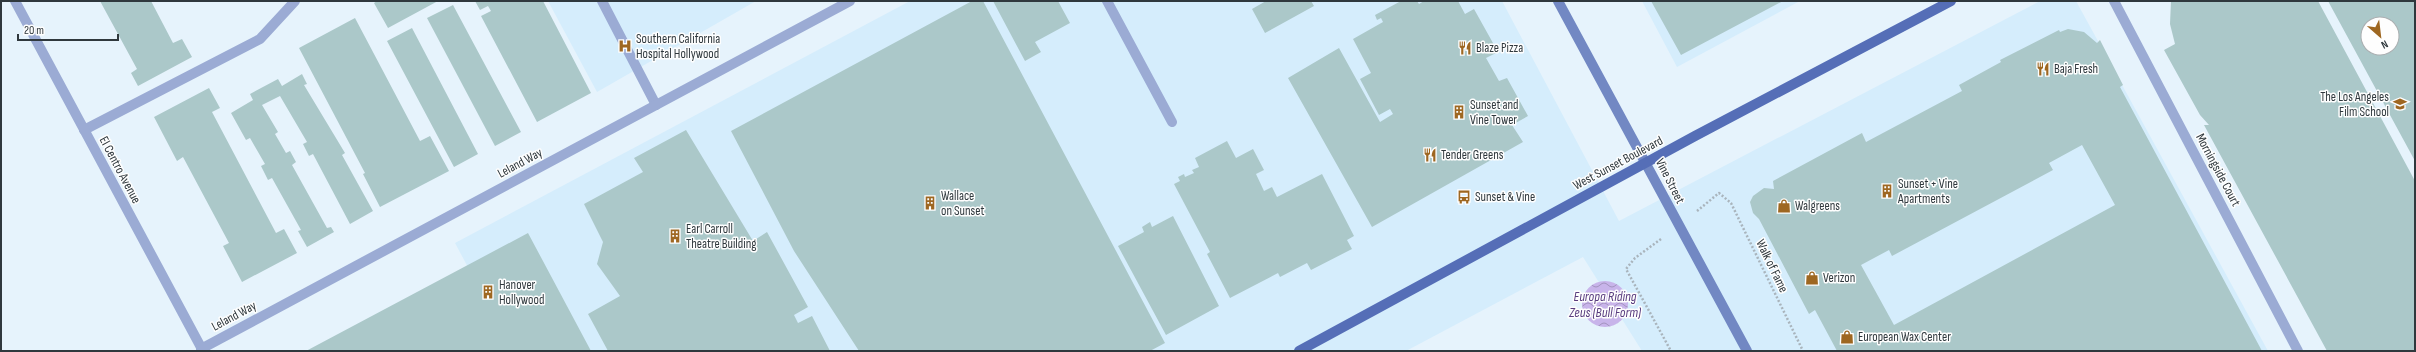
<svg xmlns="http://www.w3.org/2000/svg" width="2416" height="352" viewBox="0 0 2416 352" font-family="'Sofia Sans Condensed',sans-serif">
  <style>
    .built { fill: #d5edfc }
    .water { fill: url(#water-waves) }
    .building { fill: #abc8c9; fill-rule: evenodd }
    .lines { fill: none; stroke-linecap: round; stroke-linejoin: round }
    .path { stroke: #a9b4bc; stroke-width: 2.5; stroke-dasharray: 2 2; stroke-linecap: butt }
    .service { stroke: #9babd4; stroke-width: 10 }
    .minor { stroke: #9babd4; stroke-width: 10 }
    .secondary { stroke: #7288c3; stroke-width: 10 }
    .primary { stroke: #556eb7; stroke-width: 10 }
    .labels { text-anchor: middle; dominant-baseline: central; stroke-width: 3; stroke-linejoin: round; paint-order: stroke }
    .poi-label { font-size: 13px; fill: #2f383d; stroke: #fefefe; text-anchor: start }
    .street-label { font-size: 13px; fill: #2f383d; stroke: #fefefe }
    .water-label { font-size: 14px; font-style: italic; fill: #593d7f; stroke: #fefefe }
  </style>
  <defs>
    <pattern id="water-waves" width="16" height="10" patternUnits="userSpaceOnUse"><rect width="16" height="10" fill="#c8b4ea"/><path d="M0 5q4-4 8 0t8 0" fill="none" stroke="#a393bf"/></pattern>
  </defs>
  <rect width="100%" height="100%" fill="#e6f3fc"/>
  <path class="built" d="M 548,1 L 756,1 L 597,92 Z
    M 910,1 L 1502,1 L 1619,221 L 2040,1 L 2076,1 L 2268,351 L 1642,351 L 1583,257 L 1406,351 L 513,351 L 455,243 Z
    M 1642,1 L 1800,1 L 1677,67 Z"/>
  <path class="water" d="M1582 304a23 23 0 1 1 46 0a23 23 0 1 1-46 0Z"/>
  <path class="building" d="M 100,1 L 151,1 L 173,43 L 182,39 L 192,57 L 138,86 L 131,73 L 137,69 Z
    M 377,1 L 438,1 L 388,28 L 374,3 Z
    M 475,1 L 543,1 L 591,93 L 537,122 L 481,16 L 491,11 L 488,6 L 480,10 Z
    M 972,1 L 983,1 L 1165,343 L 1150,351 L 859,351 L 794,251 L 731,131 Z
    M 993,1 L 1058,1 L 1070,23 L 1035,42 L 1041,52 L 1025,61 Z
    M 1266,1 L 1311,1 L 1314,6 L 1265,33 L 1252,9 Z
    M 1401,1 L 1417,1 L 1419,4 L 1424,1 L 1458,1 L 1465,14 L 1474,9 L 1498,52 L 1486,58 L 1499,81 L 1507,78 L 1528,116 L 1512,125 L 1523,142 L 1372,227 L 1288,78 L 1339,48 L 1380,122 L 1393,114 L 1390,109 L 1379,115 L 1360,79 L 1371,73 L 1353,39 L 1383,22 L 1381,18 L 1377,20 L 1375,15 Z
    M 1651,1 L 1783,1 L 1681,55 Z
    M 2171,1 L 2318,1 L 2415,181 L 2415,351 L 2327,351 L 2204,125 L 2209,125 L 2200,115 L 2164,50 L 2175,44 L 2170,24 Z
    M 2328,1 L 2415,1 L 2415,161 ZM 2368,24 L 2392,24 L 2392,48 L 2368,48 Z
    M 453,5 L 521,132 L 495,146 L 427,18 Z
    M 355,18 L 420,141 L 430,136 L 449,171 L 380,207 L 363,174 L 365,173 L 299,48 Z
    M 412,28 L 478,154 L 454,167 L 387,41 Z
    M 2068,29 L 2084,32 L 2097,43 L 2100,40 L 2123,85 L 2120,87 L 2262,351 L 1837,351 L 1815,310 L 1809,314 L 1759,219 L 1753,213 L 1750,202 L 1753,196 L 1764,188 L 1774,189 L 1773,181 L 1862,133 L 1866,142 L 1962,91 L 1959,85 L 2001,62 L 2000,60 L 2059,30 L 2060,32 ZM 2082,145 L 2115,205 L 1894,325 L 1861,265 L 1889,250 L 1892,256 L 2053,170 L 2049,163 Z
    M 302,74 L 307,84 L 304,85 L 345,153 L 342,155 L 373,211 L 350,224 L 313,154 L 309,156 L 303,144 L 307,142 L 280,96 L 262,105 L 278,132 L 275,134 L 286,153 L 290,151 L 296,162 L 292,165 L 327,228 L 331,227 L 334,232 L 307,247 L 298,231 L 301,230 L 272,178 L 268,180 L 261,166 L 265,164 L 250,138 L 246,140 L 231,113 L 253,100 L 250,94 L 278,79 L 282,86 Z
    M 209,88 L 220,108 L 212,112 L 276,233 L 284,229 L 297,253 L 242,282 L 223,246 L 229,243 L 183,157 L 177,161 L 154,117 Z
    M 686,130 L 753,241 L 767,232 L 808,307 L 794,315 L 798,323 L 812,316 L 830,351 L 608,351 L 588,314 L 620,296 L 597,264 L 603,242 L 584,204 L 643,172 L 634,158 Z
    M 1227,141 L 1236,158 L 1253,149 L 1264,170 L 1256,174 L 1264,191 L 1272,187 L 1277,197 L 1322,174 L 1354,236 L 1347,240 L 1352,249 L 1311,270 L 1307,263 L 1280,277 L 1278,273 L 1230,298 L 1207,254 L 1210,252 L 1174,184 L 1180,181 L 1178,177 L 1184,174 L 1185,177 L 1194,173 L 1192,170 L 1199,167 L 1195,158 Z
    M 1173,216 L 1219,306 L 1166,335 L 1118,246 L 1144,232 L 1142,227 L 1150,222 L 1152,227 Z
    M 528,233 L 591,351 L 306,351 Z"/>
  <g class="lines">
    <path class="path" d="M 1697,211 L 1719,193 L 1731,203 L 1803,351
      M 1661,239 L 1635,258 L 1626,269 L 1671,351"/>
    <path class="service" d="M 602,1 L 656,105
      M 1107,1 L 1172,122
      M 84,130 L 260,39 L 295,1"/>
    <path class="minor" d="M 15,1 L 203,351
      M 2114,1 L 2298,351
      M 201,349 L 850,1"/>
    <path class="secondary" d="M 1558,1 L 1747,351"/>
    <path class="primary" d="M 1299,351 L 1695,136 L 1951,1"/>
  </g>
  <defs>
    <g id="hospital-bare" transform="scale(1.08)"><path d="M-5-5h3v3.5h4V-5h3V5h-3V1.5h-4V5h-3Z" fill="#9e6721" stroke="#fefefe" stroke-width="2.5" paint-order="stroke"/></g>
    <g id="restaurant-bare" transform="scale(1.08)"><path d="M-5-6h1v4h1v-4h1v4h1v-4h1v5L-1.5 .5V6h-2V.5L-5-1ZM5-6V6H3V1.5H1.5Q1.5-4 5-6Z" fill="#9e6721" stroke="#fefefe" stroke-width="2.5" paint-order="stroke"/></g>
    <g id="university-bare" transform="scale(1.08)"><path d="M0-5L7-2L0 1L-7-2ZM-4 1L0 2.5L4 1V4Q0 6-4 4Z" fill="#9e6721" stroke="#fefefe" stroke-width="2.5" paint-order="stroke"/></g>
    <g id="building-bare" transform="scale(1.08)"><path d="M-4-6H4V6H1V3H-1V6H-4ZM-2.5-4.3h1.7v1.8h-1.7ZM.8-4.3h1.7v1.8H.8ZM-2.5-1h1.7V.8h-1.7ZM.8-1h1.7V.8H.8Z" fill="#9e6721" stroke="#fefefe" stroke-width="2.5" paint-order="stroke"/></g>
    <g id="bus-bare" transform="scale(1.08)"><path d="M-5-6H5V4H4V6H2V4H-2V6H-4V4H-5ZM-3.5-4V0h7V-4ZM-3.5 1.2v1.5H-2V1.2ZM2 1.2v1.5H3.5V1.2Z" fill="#9e6721" stroke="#fefefe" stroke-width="2.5" paint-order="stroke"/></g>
    <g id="shop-bare" transform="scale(1.08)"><path d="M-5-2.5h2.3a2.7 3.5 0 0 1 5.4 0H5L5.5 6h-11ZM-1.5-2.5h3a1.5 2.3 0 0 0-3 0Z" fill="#9e6721" stroke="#fefefe" stroke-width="2.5" paint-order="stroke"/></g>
  </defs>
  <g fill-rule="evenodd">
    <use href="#hospital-bare" x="625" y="46"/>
    <use href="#restaurant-bare" x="1465" y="48"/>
    <use href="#restaurant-bare" x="2043" y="69"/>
    <use href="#university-bare" x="2400" y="104"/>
    <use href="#building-bare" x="1459" y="112"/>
    <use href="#restaurant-bare" x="1430" y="155"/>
    <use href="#building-bare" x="1887" y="191"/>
    <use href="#bus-bare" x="1464" y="197"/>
    <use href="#building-bare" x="930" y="203"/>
    <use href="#shop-bare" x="1784" y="206"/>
    <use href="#building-bare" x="675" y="236"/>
    <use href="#shop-bare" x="1812" y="278"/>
    <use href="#building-bare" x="488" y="292"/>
    <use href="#shop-bare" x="1847" y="337"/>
  </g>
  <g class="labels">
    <g class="poi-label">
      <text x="636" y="39">Southern California<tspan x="636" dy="15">Hospital Hollywood</tspan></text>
      <text x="1476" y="48">Blaze Pizza</text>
      <text x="2054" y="69">Baja Fresh</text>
      <text x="2389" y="97" text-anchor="end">The Los Angeles<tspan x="2389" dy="15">Film School</tspan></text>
      <text x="1470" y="105">Sunset and<tspan x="1470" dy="15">Vine Tower</tspan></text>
      <text x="1441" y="155">Tender Greens</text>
      <text x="1898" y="184">Sunset + Vine<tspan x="1898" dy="15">Apartments</tspan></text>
      <text x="941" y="196">Wallace<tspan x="941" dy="15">on Sunset</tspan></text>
      <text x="1475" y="197">Sunset &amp; Vine</text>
      <text x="1795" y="206">Walgreens</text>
      <text x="686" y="229">Earl Carroll<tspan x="686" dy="15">Theatre Building</tspan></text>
      <text x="1823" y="278">Verizon</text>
      <text x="499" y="285">Hanover<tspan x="499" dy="15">Hollywood</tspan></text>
      <text x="1858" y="337">European Wax Center</text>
    </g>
    <g class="street-label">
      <text transform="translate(520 163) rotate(-28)">Leland Way</text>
      <text transform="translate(1618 163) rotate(-28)">West Sunset Boulevard</text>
      <text transform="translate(120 170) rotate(62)">El Centro Avenue</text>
      <text transform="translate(2218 170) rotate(62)">Morningside Court</text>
      <text transform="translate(1670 181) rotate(63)">Vine Street</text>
      <text transform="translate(1772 266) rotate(64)">Walk of Fame</text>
      <text transform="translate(234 316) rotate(-28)">Leland Way</text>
    </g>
    <g class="water-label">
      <text x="1605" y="296">Europa Riding<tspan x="1605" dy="16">Zeus (Bull Form)</tspan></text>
    </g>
  </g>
  <rect width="2416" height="352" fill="none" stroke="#2f383d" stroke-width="4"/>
  <g transform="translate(2380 36) rotate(152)"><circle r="19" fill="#fefefe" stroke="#abafb1"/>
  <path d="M0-3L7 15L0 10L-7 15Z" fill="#9e6721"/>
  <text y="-6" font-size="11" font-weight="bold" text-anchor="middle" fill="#2f383d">N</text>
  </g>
  <path d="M18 34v6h100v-6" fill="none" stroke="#2f383d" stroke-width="2"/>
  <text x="24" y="34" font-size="12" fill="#2f383d" stroke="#fefefe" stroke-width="3" paint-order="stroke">20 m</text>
</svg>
